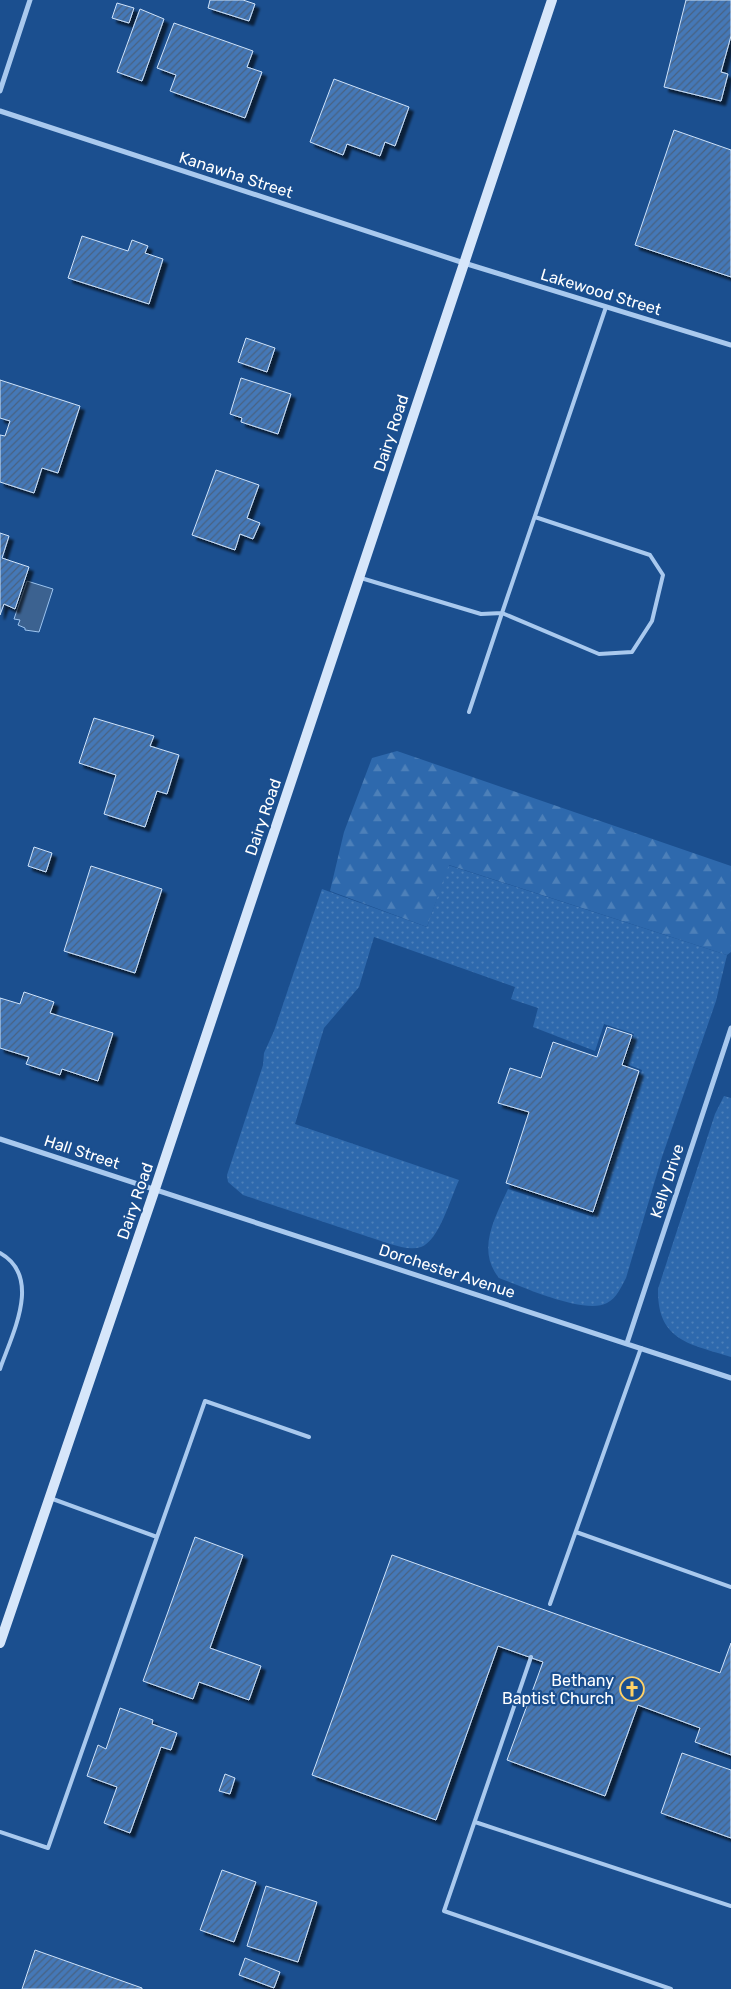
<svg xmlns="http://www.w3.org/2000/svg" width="731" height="1989" viewBox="0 0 731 1989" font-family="Rubik,sans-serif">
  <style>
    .grass { fill: url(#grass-dots) }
    .forest { fill: url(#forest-firs) }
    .water { fill: #3c6290; stroke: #9cc4f0 }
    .building { fill: url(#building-hatch); stroke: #cfe3fa; filter: url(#shadow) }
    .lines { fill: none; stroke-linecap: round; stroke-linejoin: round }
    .lane { stroke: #a9c9ee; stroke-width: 4 }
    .street { stroke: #a9c9ee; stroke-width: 5 }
    .secondary { stroke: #d6e6fa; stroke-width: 10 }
    .labels { text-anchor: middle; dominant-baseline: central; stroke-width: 4.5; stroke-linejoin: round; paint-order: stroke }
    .street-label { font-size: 16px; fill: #fff; stroke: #1b4f8f }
    .poi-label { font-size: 16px; fill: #fff; stroke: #1b4f8f; text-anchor: end }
  </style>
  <defs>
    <pattern id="grass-dots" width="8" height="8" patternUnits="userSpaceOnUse" patternTransform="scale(1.25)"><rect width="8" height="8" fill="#2e69ad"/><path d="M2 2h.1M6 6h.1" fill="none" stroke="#4d80b9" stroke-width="1.8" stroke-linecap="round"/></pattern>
    <pattern id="forest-firs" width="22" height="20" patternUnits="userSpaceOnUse" patternTransform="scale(1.25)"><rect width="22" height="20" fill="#2e69ad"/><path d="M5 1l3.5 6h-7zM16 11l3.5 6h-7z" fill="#4d80b9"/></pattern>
    <pattern id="building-hatch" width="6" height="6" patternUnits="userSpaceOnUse" patternTransform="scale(1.25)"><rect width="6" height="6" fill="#4478b7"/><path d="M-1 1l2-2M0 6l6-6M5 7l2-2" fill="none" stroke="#486282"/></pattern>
    <filter id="shadow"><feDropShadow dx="4.5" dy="4.5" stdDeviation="1" flood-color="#0009"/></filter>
  </defs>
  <rect width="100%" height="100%" fill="#1b4f8f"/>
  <path class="grass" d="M 448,865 L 727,955 L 716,1001 L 662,1157 L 626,1278 C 621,1287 617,1298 607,1303 C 585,1315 523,1287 499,1278 C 476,1250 495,1218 508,1189 L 593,1217 L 642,1070 L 624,1063 L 634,1034 L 604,1024 L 595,1051 L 533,1027 L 538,1008 L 511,999 L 515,987 L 374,937 L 359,987 L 324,1028 L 295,1124 L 459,1180 C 451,1197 439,1241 421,1247 C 411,1250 401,1247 390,1244 L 243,1195 L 228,1182 L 227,1175 L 263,1065 L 264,1053 L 274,1031 L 322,889 L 427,927 Z
    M 724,1096 L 731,1098 L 731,1357 C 690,1344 657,1341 658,1289 L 715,1114 Z"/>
  <path class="forest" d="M 397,751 L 731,866 L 731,952 L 727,955 L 449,865 L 427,927 L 330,891 L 344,832 L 372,758 Z"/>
  <path class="water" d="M 27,581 L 53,589 L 39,632 L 25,630 L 25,628 L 18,625 L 20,620 L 14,619 Z"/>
  <path class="building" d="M 210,0 L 243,0 L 255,4 L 249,21 L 208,8 Z
    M 686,0 L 731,0 L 731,36 L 721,72 L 728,74 L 721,101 L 664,87 Z
    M 117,3 L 134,8 L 129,23 L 112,18 Z
    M 140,9 L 164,19 L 142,81 L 117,72 Z
    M 174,23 L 253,51 L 247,67 L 262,72 L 245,118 L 170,91 L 176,75 L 157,68 Z
    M 334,79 L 409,107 L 395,146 L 385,142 L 380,156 L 347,144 L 343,155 L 310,142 Z
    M 674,130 L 731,150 L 731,277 L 635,245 Z
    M 82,236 L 128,251 L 132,240 L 148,246 L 145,253 L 163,259 L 149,304 L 68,278 Z
    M 246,338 L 275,348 L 267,372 L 238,362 Z
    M 241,378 L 291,394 L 278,434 L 241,422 L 242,418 L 230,414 Z
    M 0,380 L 80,406 L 58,473 L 42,468 L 34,493 L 0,482 L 0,435 L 5,436 L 10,421 L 0,418 Z
    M 216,470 L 259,485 L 247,518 L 260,523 L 253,539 L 240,534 L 235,550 L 192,535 Z
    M 0,533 L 9,536 L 2,558 L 29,567 L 15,609 L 4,604 L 0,615 Z
    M 94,718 L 154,736 L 150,746 L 179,755 L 167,794 L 157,791 L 145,827 L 104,814 L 116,775 L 79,763 Z
    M 34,847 L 52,853 L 46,872 L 28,866 Z
    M 91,866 L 162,889 L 135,973 L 64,951 Z
    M 24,992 L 54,1002 L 50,1013 L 113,1033 L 98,1081 L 62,1069 L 60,1075 L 26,1064 L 29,1057 L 0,1048 L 0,998 L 20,1004 Z
    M 607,1027 L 632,1035 L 622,1065 L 639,1071 L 593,1212 L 506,1183 L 529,1112 L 498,1103 L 510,1068 L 541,1078 L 553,1042 L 597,1057 Z
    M 195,1537 L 243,1555 L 210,1648 L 261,1666 L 249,1700 L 199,1682 L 193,1699 L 143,1681 Z
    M 392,1555 L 720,1673 L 731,1643 L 731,1755 L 695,1742 L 700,1728 L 638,1705 L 605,1796 L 507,1760 L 543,1662 L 498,1646 L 436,1820 L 312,1775 Z
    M 120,1708 L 153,1720 L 152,1724 L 177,1733 L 171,1750 L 161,1747 L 130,1833 L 104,1823 L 117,1787 L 87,1776 L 98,1745 L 106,1749 Z
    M 682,1753 L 731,1770 L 731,1838 L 661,1813 Z
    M 225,1774 L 235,1778 L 230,1794 L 219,1791 Z
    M 222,1870 L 256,1882 L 234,1942 L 200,1930 Z
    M 266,1886 L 317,1902 L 298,1962 L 247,1946 Z
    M 35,1950 L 142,1988 L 142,1989 L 22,1989 Z
    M 245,1958 L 280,1972 L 274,1988 L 239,1975 Z"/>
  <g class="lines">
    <path class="lane" d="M 361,578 L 481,614 L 502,613 L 606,307
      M 469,712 L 502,613 L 599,654 L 632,652 L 652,621 L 663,575 L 650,555 L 535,517
      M 0,1253 C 43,1277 12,1334 0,1369
      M 576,1532 L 731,1587
      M 157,1537 L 205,1401 L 309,1437
      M 550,1604 L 641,1348
      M 531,1657 L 444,1911 L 671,1989
      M 475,1822 L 731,1906
      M 0,1832 L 48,1848 L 157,1537 L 50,1498"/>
    <path class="street" d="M 0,91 L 30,0
      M 0,111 L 464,263 L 731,345
      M 0,1139 L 731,1378
      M 627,1343 L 731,1028"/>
    <path class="secondary" d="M 0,1643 L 155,1189 L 552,0"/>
  </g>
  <defs>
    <g id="church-ring" transform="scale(1.25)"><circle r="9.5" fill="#1b4f8f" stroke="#ffd166" stroke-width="1.5"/><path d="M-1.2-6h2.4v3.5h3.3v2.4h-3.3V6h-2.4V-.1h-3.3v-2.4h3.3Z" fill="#ffd166"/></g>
  </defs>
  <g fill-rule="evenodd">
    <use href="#church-ring" x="632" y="1689"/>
  </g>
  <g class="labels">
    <g class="street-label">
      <text transform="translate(236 175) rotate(18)">Kanawha Street</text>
      <text transform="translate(601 292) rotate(17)">Lakewood Street</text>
      <text transform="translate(391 433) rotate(-72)">Dairy Road</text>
      <text transform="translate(263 817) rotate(-71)">Dairy Road</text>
      <text transform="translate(82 1152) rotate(18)">Hall Street</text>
      <text transform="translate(667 1181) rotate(-72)">Kelly Drive</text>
      <text transform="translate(135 1201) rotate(-71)">Dairy Road</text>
      <text transform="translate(447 1271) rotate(18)">Dorchester Avenue</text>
    </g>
    <g class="poi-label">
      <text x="614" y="1680">Bethany<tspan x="614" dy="18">Baptist Church</tspan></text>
    </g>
  </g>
</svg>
